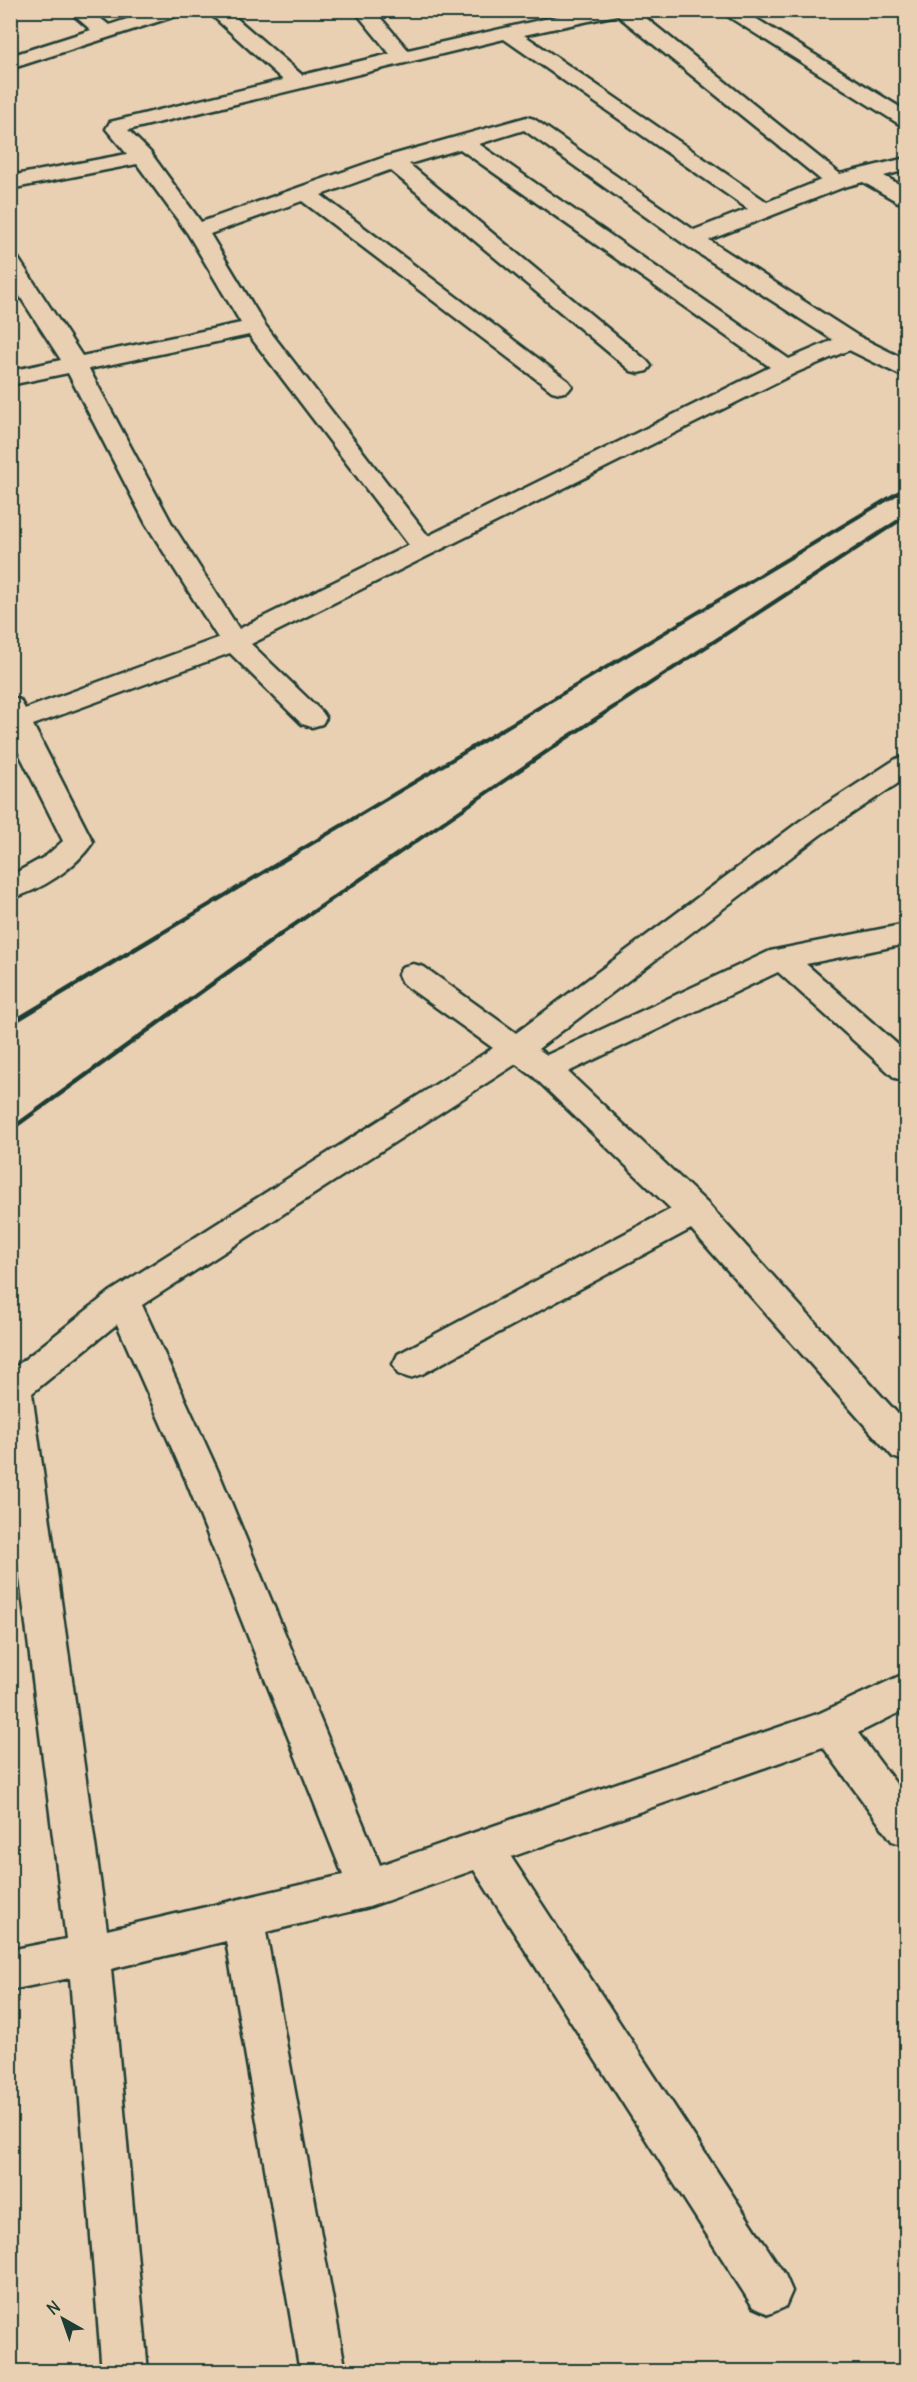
<svg xmlns="http://www.w3.org/2000/svg" width="917" height="2382" viewBox="0 0 917 2382" font-family="Delius,sans-serif">
  <style>
    .lines { fill: none; stroke-linecap: round; stroke-linejoin: round }
    .minor-casing { stroke: #1f3d34; stroke-width: 5 }
    .minor { fill: #ead0b2; fill-rule: evenodd }
    .rail-far1 { stroke: #1f3d34; stroke-width: 4 }
    .rail { stroke: #1f3d34; stroke-width: 4.5 }
  </style>
  <rect width="100%" height="100%" fill="#ead0b2"/>
  <filter id="ink" filterUnits="userSpaceOnUse"><feTurbulence type="fractalNoise" baseFrequency=".0167" numOctaves="2"/><feDisplacementMap in="SourceGraphic" scale="12" xChannelSelector="R" yChannelSelector="G"/><feConvolveMatrix kernelMatrix="1 2 1 2 8 2 1 2 1" color-interpolation-filters="sRGB"/></filter>
  <g filter="url(#ink)">
    <g class="lines">
      <g class="minor-casing">
        <path id="minor" d="M 68,10 L 90,10 L 109,25 L 154,10 L 184,10 L 182,14 L 10,69 L 10,56 L 91,30 Z
          M 206,10 L 227,10 L 302,75 L 390,54 L 354,10 L 374,10 L 408,50 L 584,10 L 636,10 L 840,174 L 906,158 L 906,170 L 884,176 L 906,188 L 906,203 L 898,202 L 863,182 L 844,187 L 709,240 L 858,336 L 906,360 L 906,376 L 898,374 L 849,350 L 795,373 L 251,644 L 322,712 L 326,718 L 322,724 L 312,727 L 302,724 L 230,653 L 33,725 L 93,842 C 75,869 41,890 10,899 L 10,876 L 46,856 L 63,841 L 10,735 L 10,697 L 20,700 L 25,709 L 218,638 L 146,524 L 68,373 L 10,385 L 10,371 L 61,360 L 10,281 L 10,256 L 18,258 L 82,356 L 241,323 L 188,234 L 137,164 L 10,189 L 10,176 L 127,154 L 106,129 L 110,122 L 283,80 ZM 617,15 L 821,180 L 767,202 L 524,35 ZM 504,39 L 748,209 L 694,230 L 534,119 L 527,117 L 385,157 L 201,222 L 150,152 L 128,130 ZM 524,130 L 684,244 L 833,340 L 789,359 L 479,144 ZM 460,149 L 770,367 L 428,536 L 265,325 L 210,234 L 302,201 L 552,391 L 560,393 L 568,391 L 572,386 L 568,381 L 321,195 L 390,170 L 631,371 L 639,373 L 647,371 L 651,366 L 647,361 L 409,164 ZM 249,335 L 409,545 L 239,629 L 172,524 L 89,369 Z
          M 718,10 L 742,10 L 906,111 L 906,126 L 899,124 Z
          M 906,756 L 906,778 L 820,835 L 538,1049 L 547,1055 L 770,951 L 906,924 L 906,944 L 806,964 L 906,1052 L 906,1081 L 895,1078 L 778,972 L 568,1072 L 707,1203 L 906,1423 L 906,1462 L 893,1457 L 691,1229 L 422,1374 L 410,1378 L 398,1374 L 393,1364 L 398,1354 L 671,1209 L 534,1077 L 516,1064 L 142,1305 L 221,1478 L 380,1865 L 820,1713 L 906,1673 L 906,1709 L 858,1733 L 906,1797 L 906,1846 L 892,1841 L 823,1747 L 511,1857 L 785,2275 L 792,2291 L 785,2307 L 769,2314 L 753,2307 L 474,1870 L 369,1907 L 266,1932 L 346,2372 L 300,2372 L 226,1941 L 111,1969 L 148,2372 L 102,2372 L 70,1978 L 10,1990 L 10,1950 L 66,1939 L 10,1499 L 10,1371 L 111,1291 L 493,1048 L 402,983 L 398,975 L 402,967 L 413,964 L 424,967 L 516,1033 L 800,821 L 896,759 ZM 117,1324 L 185,1478 L 343,1875 L 107,1930 L 32,1393 Z"/>
      </g>
      <use href="#minor" class="minor"/>
      <path class="rail-far1" d="M 157,936 L 906,488
        M 278,936 L 565,739 L 906,516"/>
      <path class="rail" d="M 10,1024 L 160,934
        M 10,1130 L 281,934"/>
    </g>
  </g>
  <rect width="917" height="2382" fill="none" stroke="#ead0b2" stroke-width="36"/>
  <rect x="18" y="18" width="881" height="2346" fill="none" stroke="#1f3d34" stroke-width="2" filter="url(#ink)"/>
  <g transform="translate(63 2319) rotate(320)" stroke="#ead0b2" stroke-width="4.5" paint-order="stroke">
  <path d="M0-4.5L10 22L0 15L-10 22Z" fill="#1f3d34"/>
  <text y="-9" font-size="16" font-weight="bold" text-anchor="middle" fill="#1f3d34">N</text>
  </g>
</svg>
